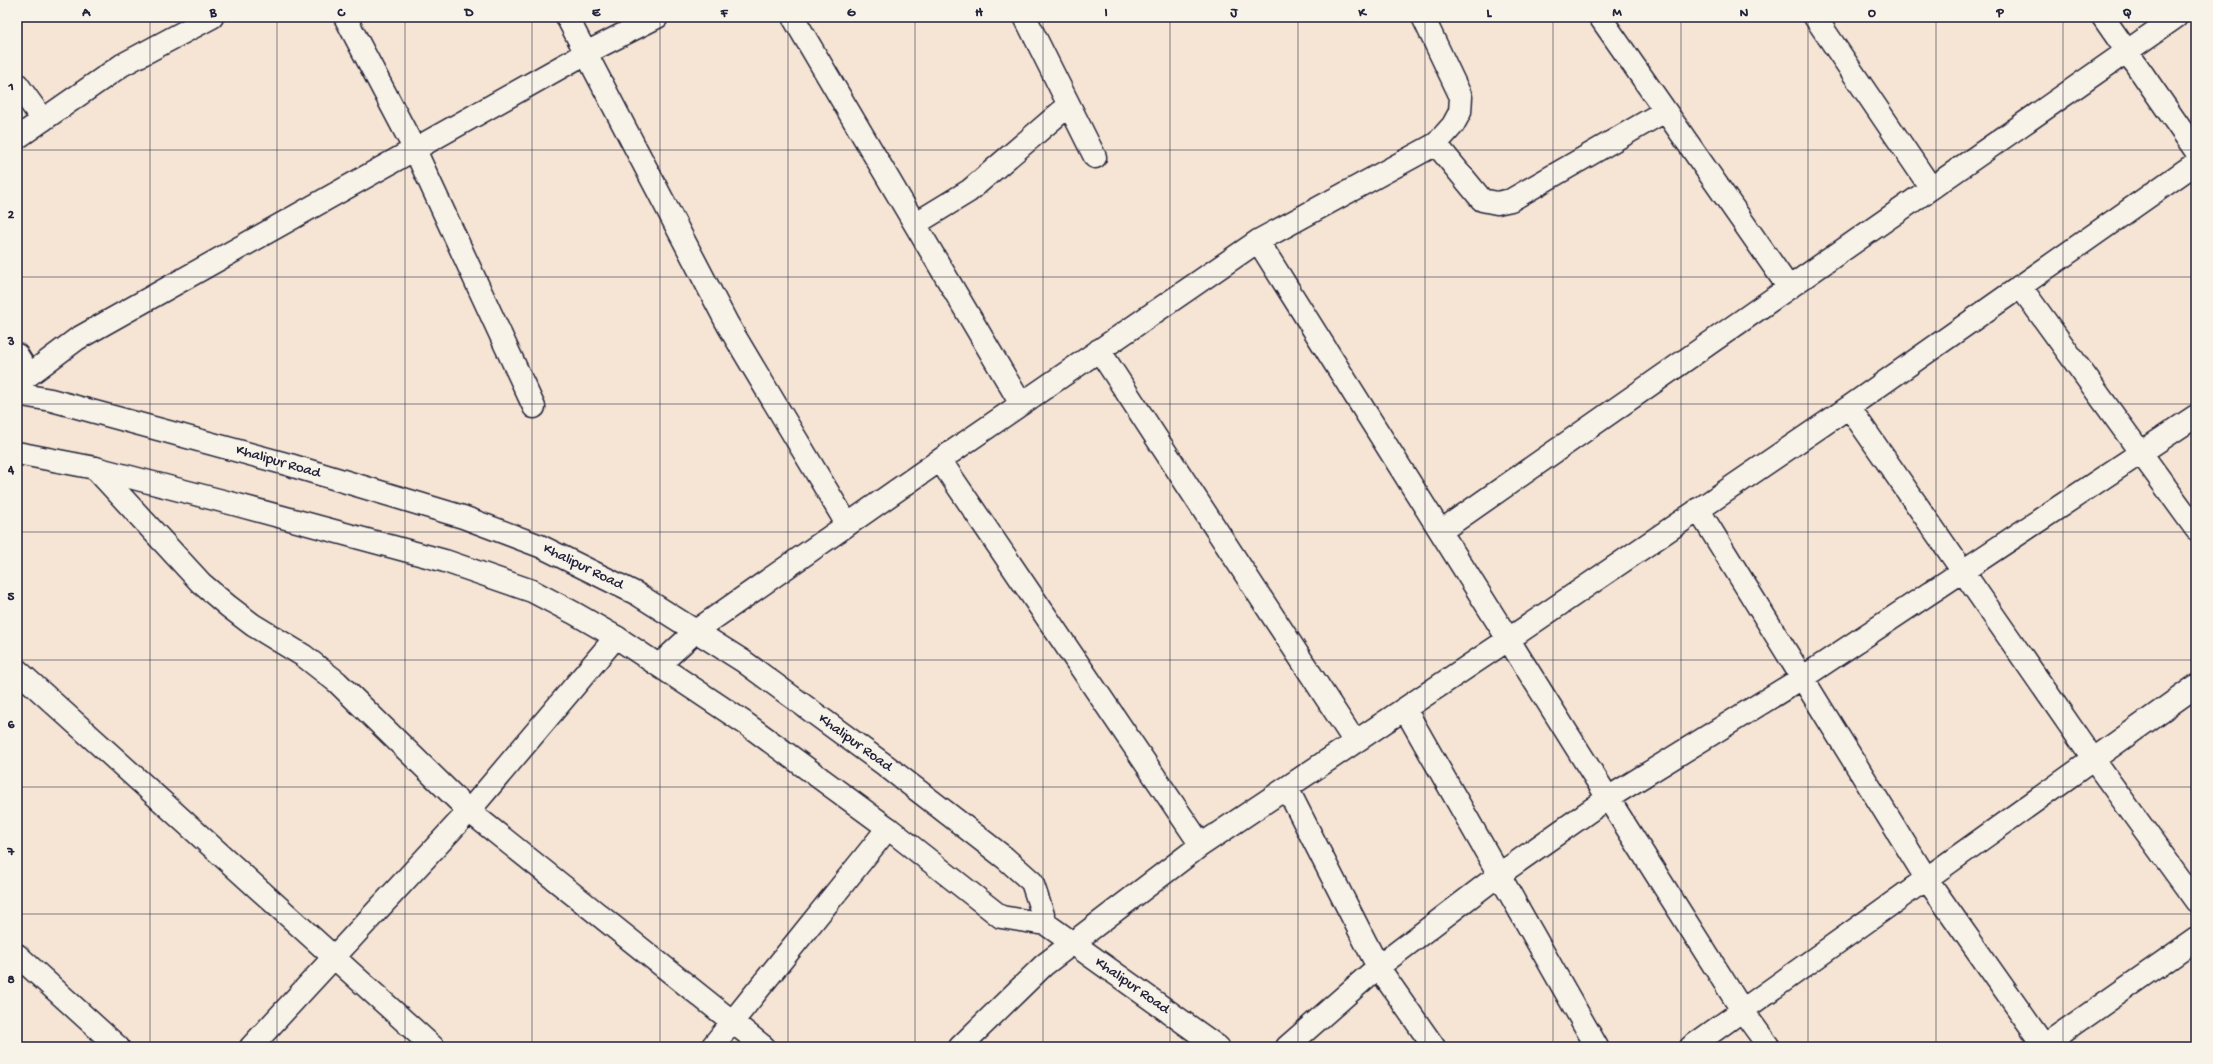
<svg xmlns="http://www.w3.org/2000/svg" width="2213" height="1064" viewBox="0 0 2213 1064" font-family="'Gochi Hand',sans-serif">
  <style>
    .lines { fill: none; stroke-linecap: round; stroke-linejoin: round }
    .minor-casing { stroke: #22223b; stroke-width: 25 }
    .tertiary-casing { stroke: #22223b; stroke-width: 25 }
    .minor { stroke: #f7f3e8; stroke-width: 22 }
    .tertiary { stroke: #f7f3e8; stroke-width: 22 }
    .grid { fill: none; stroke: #22223b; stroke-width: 1; stroke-opacity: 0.55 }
    .labels { text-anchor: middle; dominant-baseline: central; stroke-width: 3.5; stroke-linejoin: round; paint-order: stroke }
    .street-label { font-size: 15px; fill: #22223b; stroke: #f7f3e8 }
    .neatline { fill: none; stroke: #22223b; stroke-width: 1.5 }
    .grid-label { font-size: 13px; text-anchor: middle; font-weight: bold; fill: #22223b }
  </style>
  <rect width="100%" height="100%" fill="#f6e5d4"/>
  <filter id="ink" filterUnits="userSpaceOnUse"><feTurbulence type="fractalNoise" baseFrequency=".025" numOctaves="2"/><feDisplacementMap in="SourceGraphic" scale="8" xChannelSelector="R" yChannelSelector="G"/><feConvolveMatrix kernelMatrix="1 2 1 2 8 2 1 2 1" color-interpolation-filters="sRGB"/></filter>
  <g filter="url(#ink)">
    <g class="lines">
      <g class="minor-casing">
        <path id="minor" d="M 345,17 L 415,150 L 534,407
          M 567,17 L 728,325 L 847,524
          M 793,17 L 1021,404
          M 1025,17 L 1095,157
          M 1600,17 L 1789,288
          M 1815,17 L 1931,188
          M 2103,17 L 2196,151
          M 17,84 L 43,120
          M 17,138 L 122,65 L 212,17
          M 1436,144 L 1482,200 L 1497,203 L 1511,200 L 1665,111
          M 915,224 L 969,191 L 1069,105
          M 1258,241 L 1608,798 L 1742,1010 L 1769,1047
          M 2020,286 L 2196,529
          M 1099,350 L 1355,742
          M 17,355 L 29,374
          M 17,384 L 77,339 L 586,53 L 657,17
          M 1849,407 L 2093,759 L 2196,901
          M 940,460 L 1201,845
          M 95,468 L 201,583 L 228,606 L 253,625 L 304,656 L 337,682 L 469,811 L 764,1047
          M 1698,509 L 1926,878 L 2045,1047
          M 1441,531 L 2176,17
          M 697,630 L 940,460 L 1258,241 L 1436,144 L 1453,125 L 1460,112 L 1461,97 L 1423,17
          M 17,670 L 433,1047
          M 1405,709 L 1597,1047
          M 1287,788 L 1378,967 L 1434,1047
          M 17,955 L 118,1047
          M 251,1047 L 469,811 L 616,637
          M 712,1047 L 888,828
          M 960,1047 L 1044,965 L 1201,845 L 1509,639 L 1849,407 L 2196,163
          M 1287,1047 L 1378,967 L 1500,874 L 1608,798 L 1802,678 L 2196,416
          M 1691,1047 L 2196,686
          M 2042,1047 L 2196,939"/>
      </g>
      <g class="tertiary-casing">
        <path id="tertiary" d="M 17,394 L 51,400 L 290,465 L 463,517 L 540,546 L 637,594 L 743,661 L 885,765 L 1005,858 L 1032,882 L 1046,924
          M 17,453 L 95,468 L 234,504 L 445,561 L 532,591 L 574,613 L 616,637 L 745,723 L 888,828 L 1001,917 L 1046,924 L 1218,1047
          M 659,665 L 697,630"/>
      </g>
      <use href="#minor" class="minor"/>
      <use href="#tertiary" class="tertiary"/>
    </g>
  </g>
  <path class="grid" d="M 150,17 L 150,1047M 277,17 L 277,1047M 405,17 L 405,1047M 532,17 L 532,1047M 660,17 L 660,1047M 788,17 L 788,1047M 915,17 L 915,1047M 1043,17 L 1043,1047M 1170,17 L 1170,1047M 1298,17 L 1298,1047M 1425,17 L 1425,1047M 1553,17 L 1553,1047M 1681,17 L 1681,1047M 1808,17 L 1808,1047M 1936,17 L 1936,1047M 2063,17 L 2063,1047M 17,150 L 2196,150M 17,277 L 2196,277M 17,404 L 2196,404M 17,532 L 2196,532M 17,660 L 2196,660M 17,787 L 2196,787M 17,914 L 2196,914"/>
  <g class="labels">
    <g class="street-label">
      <text transform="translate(278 462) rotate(16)">Khalipur Road</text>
      <text transform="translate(583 567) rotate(26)">Khalipur Road</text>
      <text transform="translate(855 743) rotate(36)">Khalipur Road</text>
      <text transform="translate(1132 986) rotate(35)">Khalipur Road</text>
    </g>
  </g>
  <rect width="2213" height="1064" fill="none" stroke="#f7f3e8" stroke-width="44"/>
  <rect x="22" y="22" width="2169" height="1020" class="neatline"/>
  <g class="grid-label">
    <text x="86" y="16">A</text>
    <text x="213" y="16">B</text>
    <text x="341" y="16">C</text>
    <text x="469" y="16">D</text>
    <text x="596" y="16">E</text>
    <text x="724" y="16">F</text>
    <text x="851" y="16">G</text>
    <text x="979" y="16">H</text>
    <text x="1106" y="16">I</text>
    <text x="1234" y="16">J</text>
    <text x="1362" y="16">K</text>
    <text x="1489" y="16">L</text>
    <text x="1617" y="16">M</text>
    <text x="1744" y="16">N</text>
    <text x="1872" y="16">O</text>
    <text x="2000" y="16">P</text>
    <text x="2127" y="16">Q</text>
    <text x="11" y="90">1</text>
    <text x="11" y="218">2</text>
    <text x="11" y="345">3</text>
    <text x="11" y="473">4</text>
    <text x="11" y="600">5</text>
    <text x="11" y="728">6</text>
    <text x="11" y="855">7</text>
    <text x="11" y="983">8</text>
  </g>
</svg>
